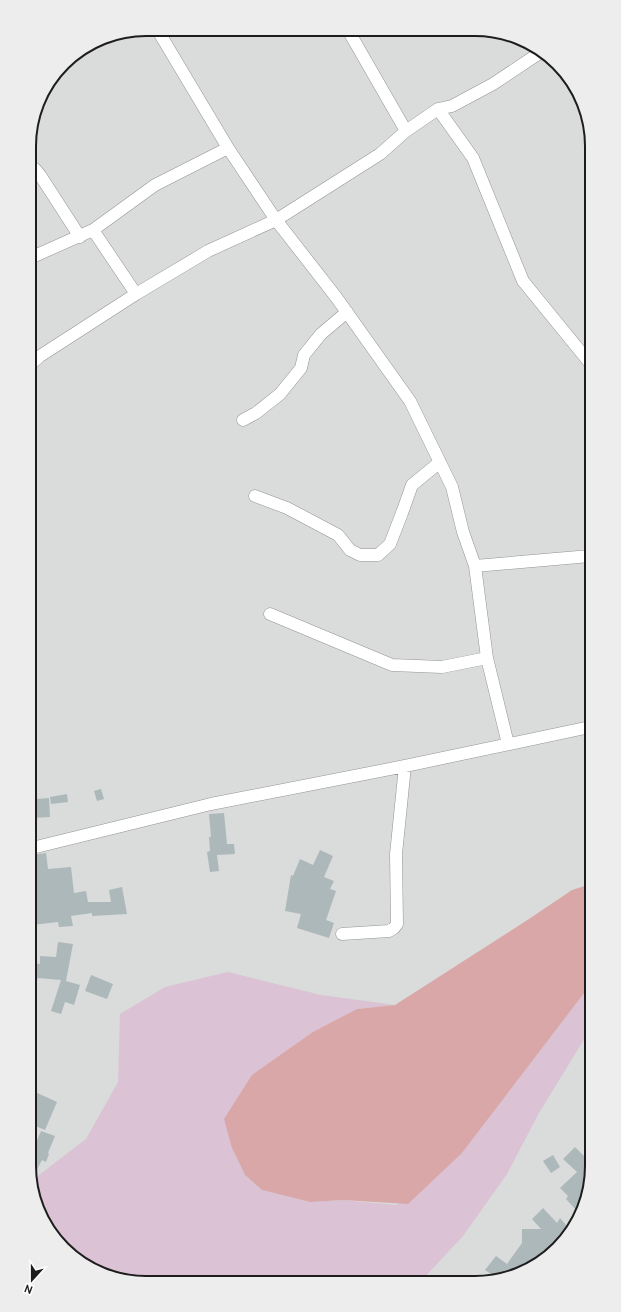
<svg xmlns="http://www.w3.org/2000/svg" width="621" height="1312" viewBox="0 0 621 1312" font-family="Cabin,sans-serif">
  <style>
    .residential { fill: #dadbdb }
    .wetland { fill: #dbc2d4 }
    .water { fill: #d9a7a8 }
    .building { fill: #adb8ba }
    .lines { fill: none; stroke-linecap: round; stroke-linejoin: round }
    .minor-casing { stroke: #949494; stroke-width: 13 }
    .minor { stroke: #fff; stroke-width: 12 }
    .rim { fill: none; stroke: #1d1d1d; stroke-width: 2 }
  </style>
  <rect width="100%" height="100%" fill="#e4eaee"/>
  <path class="residential" d="M 146,29 L 498,31 L 552,58 L 588,115 L 592,1174 L 583,1211 L 563,1243 L 506,1279 L 123,1281 L 69,1254 L 33,1197 L 29,138 L 41,94 L 69,58 L 101,38 Z"/>
  <path class="wetland" d="M 228,972 L 321,995 L 395,1005 L 357,1009 L 232,1148 L 245,1175 L 262,1190 L 310,1202 L 343,1200 L 397,1205 L 462,1153 L 588,988 L 591,986 L 591,1028 L 539,1113 L 507,1174 L 463,1236 L 423,1279 L 123,1281 L 69,1254 L 33,1197 L 33,1182 L 39,1175 L 86,1139 L 118,1082 L 120,1014 L 165,987 Z"/>
  <path class="water" d="M 591,884 L 591,986 L 588,988 L 462,1153 L 408,1204 L 343,1200 L 310,1202 L 262,1190 L 245,1175 L 232,1148 L 224,1119 L 252,1075 L 313,1032 L 357,1009 L 395,1005 L 529,919 L 572,890 Z"/>
  <path class="building" d="M 101,789 L 104,799 L 97,801 L 94,791 Z
    M 67,794 L 68,802 L 51,804 L 50,797 Z
    M 49,798 L 50,817 L 32,818 L 32,803 L 36,803 L 36,799 Z
    M 224,813 L 227,844 L 234,844 L 235,854 L 217,855 L 219,871 L 210,872 L 207,852 L 210,851 L 209,837 L 211,837 L 209,814 Z
    M 320,850 L 333,856 L 324,877 L 334,881 L 330,889 L 336,891 L 326,920 L 334,923 L 329,938 L 297,928 L 301,914 L 285,911 L 291,875 L 293,876 L 300,859 L 313,865 Z
    M 46,853 L 48,869 L 71,867 L 74,893 L 86,891 L 88,902 L 111,902 L 109,890 L 122,887 L 127,914 L 92,916 L 92,913 L 71,916 L 73,926 L 59,927 L 58,922 L 32,925 L 32,875 L 35,874 L 32,855 Z
    M 58,942 L 73,944 L 66,981 L 80,985 L 74,1005 L 65,1002 L 61,1014 L 51,1011 L 61,980 L 38,978 L 32,986 L 32,968 L 34,963 L 40,964 L 40,956 L 56,957 Z
    M 91,975 L 113,984 L 107,999 L 85,991 Z
    M 33,1091 L 57,1102 L 45,1130 L 33,1125 Z
    M 41,1131 L 55,1136 L 48,1153 L 49,1154 L 46,1162 L 42,1160 L 33,1177 L 33,1150 Z
    M 575,1147 L 592,1164 L 592,1174 L 582,1212 L 578,1212 L 566,1199 L 568,1196 L 560,1188 L 577,1172 L 563,1159 Z
    M 553,1155 L 560,1167 L 551,1173 L 543,1161 Z
    M 543,1208 L 557,1223 L 560,1218 L 571,1231 L 563,1243 L 506,1279 L 498,1279 L 485,1270 L 496,1256 L 507,1264 L 522,1243 L 522,1229 L 541,1229 L 532,1219 Z"/>
  <g class="lines">
    <g class="minor-casing">
      <path id="minor" d="M 157,29 L 228,148 L 276,220 L 336,297 L 410,401 L 452,487 L 463,532 L 475,566 L 590,556
        M 348,30 L 406,131
        M 438,109 L 473,158 L 523,281 L 589,362
        M 29,169 L 35,169 L 40,175 L 80,237
        M 93,230 L 136,294
        M 30,258 L 93,230 L 155,185 L 228,148
        M 30,365 L 40,356 L 136,294 L 208,251 L 276,220 L 380,154 L 406,131 L 438,109 L 452,106 L 493,84 L 541,52
        M 243,420 L 256,413 L 280,394 L 301,368 L 304,355 L 321,334 L 347,312
        M 255,496 L 287,508 L 338,535 L 350,550 L 360,555 L 378,555 L 390,544 L 402,513 L 412,485 L 440,462
        M 475,566 L 487,658 L 508,744
        M 270,614 L 392,665 L 442,667 L 487,658
        M 32,848 L 211,804 L 405,766 L 590,727
        M 342,934 L 389,931 L 394,928 L 397,924 L 396,854 L 405,766"/>
    </g>
    <use href="#minor" class="minor"/>
  </g>
  <path d="M0 0H621V1312H0ZM146 36H475A110 110 0 0 1 585 146V1166A110 110 0 0 1 475 1276H146A110 110 0 0 1 36 1166V146A110 110 0 0 1 146 36Z" fill="#ededed" fill-rule="evenodd"/>
  <path class="rim" d="M146 36H475A110 110 0 0 1 585 146V1166A110 110 0 0 1 475 1276H146A110 110 0 0 1 36 1166V146A110 110 0 0 1 146 36Z"/>
  <g transform="translate(32 1280) rotate(201)" stroke="#ffffff" stroke-width="3" paint-order="stroke">
  <path d="M0-3L7 15L0 10L-7 15Z" fill="#1d1d1d"/>
  <text y="-6" font-size="11" font-weight="bold" text-anchor="middle" fill="#1d1d1d">N</text>
  </g>
</svg>
